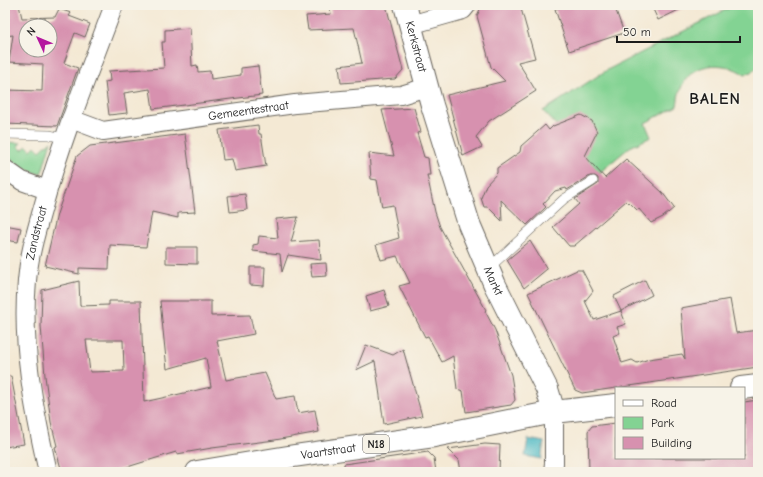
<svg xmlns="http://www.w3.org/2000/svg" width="763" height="477" viewBox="0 0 763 477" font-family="'Comic Neue',sans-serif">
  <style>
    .green { fill: #83d393; stroke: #507858 }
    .water { fill: #4bb9c5; stroke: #346a70 }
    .building { fill: #d791af; fill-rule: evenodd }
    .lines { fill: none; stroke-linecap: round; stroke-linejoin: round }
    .service-casing { stroke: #68645c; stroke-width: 10 }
    .minor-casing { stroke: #68645c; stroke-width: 20 }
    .secondary-casing { stroke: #68645c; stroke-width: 24 }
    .primary-casing { stroke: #68645c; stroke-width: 24 }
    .service { stroke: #fff; stroke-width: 9 }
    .minor { stroke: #fff; stroke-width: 18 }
    .secondary { stroke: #fff; stroke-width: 22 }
    .primary { stroke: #fff; stroke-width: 22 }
    .labels { text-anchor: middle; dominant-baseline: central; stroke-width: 3; stroke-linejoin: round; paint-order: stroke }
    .shield { fill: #f7f3e8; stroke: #5e5c59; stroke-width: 1 }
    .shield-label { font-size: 11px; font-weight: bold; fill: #1c1c1c }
    .street-label { font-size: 12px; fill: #1c1c1c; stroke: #f7f3e8 }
    .district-label { font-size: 16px; font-weight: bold; letter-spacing: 1px; fill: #1c1c1c; stroke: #f7f3e8 }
  </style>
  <rect width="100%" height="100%" fill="#f7f3e8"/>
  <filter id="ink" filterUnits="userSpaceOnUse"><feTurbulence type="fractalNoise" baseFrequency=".025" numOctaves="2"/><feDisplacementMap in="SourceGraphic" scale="8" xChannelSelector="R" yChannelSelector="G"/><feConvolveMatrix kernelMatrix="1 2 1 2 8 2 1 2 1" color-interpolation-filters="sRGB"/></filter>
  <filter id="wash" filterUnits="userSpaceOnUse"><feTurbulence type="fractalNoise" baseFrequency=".012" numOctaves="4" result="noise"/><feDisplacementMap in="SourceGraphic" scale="16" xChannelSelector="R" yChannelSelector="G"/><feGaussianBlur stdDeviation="0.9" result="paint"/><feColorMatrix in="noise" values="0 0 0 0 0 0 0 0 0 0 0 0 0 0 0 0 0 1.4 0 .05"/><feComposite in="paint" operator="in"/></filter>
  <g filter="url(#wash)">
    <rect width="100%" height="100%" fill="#f4e9d4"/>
    <path class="green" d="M 735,5 L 758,5 L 758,68 L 745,75 C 723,59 689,62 680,91 C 678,95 678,101 677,106 L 645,123 L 651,137 L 630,147 L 599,173 L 578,149 L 587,119 L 585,118 L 563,132 L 543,111 L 607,70 Z
      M 51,141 L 42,172 L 39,174 L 22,167 L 5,155 L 5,142 L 21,143 L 18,146 L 22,150 L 27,146 L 31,150 L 35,146 L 40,151 Z"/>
    <path class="water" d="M 528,439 L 544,442 L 541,459 L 525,456 Z"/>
    <g id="blocks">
      <path class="building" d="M 5,5 L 19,5 L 22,18 L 55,17 L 59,9 L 71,13 L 69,16 L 90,24 L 85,37 L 75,33 L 64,63 L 78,68 L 57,126 L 5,124 L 5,90 L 42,91 L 43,64 L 9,62 L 13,35 L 5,36 ZM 26,26 L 50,26 L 50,50 L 26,50 Z
        M 335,5 L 386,5 L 403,70 L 395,79 L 341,83 L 339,66 L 362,63 L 354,28 L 308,30 L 306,16 L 331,14 L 330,8 L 335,7 Z
        M 482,5 L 520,5 L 535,58 L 518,62 L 536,91 L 489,121 L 476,137 L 482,147 L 463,156 L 447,95 L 505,81 L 491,67 L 477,16 Z
        M 568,5 L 614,5 L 624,33 L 569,51 L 555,9 Z
        M 651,5 L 689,5 L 658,20 Z
        M 190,28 L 192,66 L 197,65 L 198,72 L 210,71 L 211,79 L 241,75 L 241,68 L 258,66 L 262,95 L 153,109 L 150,89 L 124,93 L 127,113 L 109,115 L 105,82 L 110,81 L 109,71 L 164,68 L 162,42 L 165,42 L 165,30 Z
        M 414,108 L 421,132 L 417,133 L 424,157 L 428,158 L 430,175 L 427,175 L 435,212 L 440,227 L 486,310 L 485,311 L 495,330 L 511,375 L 515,400 L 511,405 L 466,412 L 463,391 L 457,389 L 453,356 L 442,362 L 428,336 L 425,337 L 399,286 L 410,283 L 397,256 L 381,260 L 376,245 L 399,238 L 393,205 L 382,207 L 377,180 L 371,179 L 369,153 L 394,156 L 382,110 Z
        M 581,115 L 592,121 L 597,132 L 585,156 L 605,178 L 626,159 L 662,192 L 674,208 L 663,217 L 651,223 L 639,209 L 637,210 L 629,202 L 628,203 L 626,201 L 574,246 L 569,246 L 553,227 L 579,204 L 575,199 L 598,184 L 598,178 L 595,176 L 590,176 L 567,190 L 566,188 L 555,191 L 543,204 L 546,207 L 527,225 L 501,200 L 502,221 L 488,207 L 484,207 L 481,198 L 486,185 L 497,173 L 497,168 L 520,152 L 521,146 L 545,125 L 549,130 L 553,126 Z
        M 258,125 L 259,134 L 261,134 L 266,166 L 235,171 L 232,159 L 223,160 L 219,130 Z
        M 185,134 L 195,212 L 178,213 L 178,218 L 152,212 L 146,247 L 110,245 L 109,269 L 79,268 L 79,274 L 45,266 L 57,214 L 77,156 L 90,146 Z
        M 245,194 L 247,210 L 230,212 L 228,196 Z
        M 298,217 L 291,242 L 319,240 L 321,260 L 288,255 L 282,272 L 280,254 L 253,251 L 253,245 L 258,244 L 259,236 L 278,238 L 276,219 Z
        M 5,225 L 21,228 L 18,242 L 5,240 Z
        M 530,241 L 547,269 L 524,288 L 507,260 Z
        M 166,247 L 197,247 L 197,264 L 166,263 Z
        M 326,263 L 327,276 L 312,277 L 310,264 Z
        M 250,267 L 265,267 L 264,286 L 250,285 Z
        M 577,270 L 582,270 L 593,291 L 585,301 L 594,320 L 621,311 L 614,296 L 645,280 L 652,295 L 621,311 L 626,324 L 617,327 L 620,333 L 613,336 L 622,363 L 632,360 L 637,363 L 649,359 L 682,354 L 685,359 L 681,308 L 730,299 L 736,333 L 758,330 L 758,367 L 582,393 L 575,390 L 528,293 Z
        M 79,281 L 80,306 L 109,305 L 109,301 L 141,301 L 144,402 L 211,387 L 206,358 L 167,369 L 160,301 L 211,301 L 211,316 L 250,315 L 254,334 L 217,341 L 226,380 L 265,373 L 276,399 L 295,396 L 298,413 L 315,410 L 319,432 L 275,440 L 212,448 L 177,454 L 176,452 L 111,472 L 62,472 L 55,447 L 57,446 L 51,422 L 45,376 L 41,326 L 42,290 ZM 86,340 L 123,340 L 124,371 L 90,372 Z
        M 384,290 L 389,306 L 370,311 L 366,296 Z
        M 366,345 L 393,355 L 403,349 L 422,416 L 384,424 L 375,361 L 356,370 Z
        M 11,376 L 24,444 L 5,447 L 5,377 Z
        M 758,400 L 758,472 L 589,472 L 588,431 L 592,426 L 616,423 L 616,458 L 744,458 L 744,402 Z
        M 485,444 L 500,445 L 499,472 L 461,472 L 459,460 L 448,449 Z
        M 428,452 L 434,458 L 436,472 L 344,472 L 344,464 Z"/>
    </g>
  </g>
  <g filter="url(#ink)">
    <use href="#blocks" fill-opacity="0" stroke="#68645c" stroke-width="1"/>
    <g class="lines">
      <g class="service-casing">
        <path id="service" d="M 5,134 L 49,135 L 64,138
          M 489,268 L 564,199 L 593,181"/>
      </g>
      <g class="minor-casing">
        <g id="minor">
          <path d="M 410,25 L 463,10 L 467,5"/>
          <path id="s1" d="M 71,119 L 103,131 L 295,104 L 401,95 L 427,87"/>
          <path d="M 5,169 L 22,181 L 47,190"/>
          <path id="s2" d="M 48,472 C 34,410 21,345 27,281 C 29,255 36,232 43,207 C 62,138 89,72 114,5"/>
          <path d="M 553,472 L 554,463 L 554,412"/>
        </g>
      </g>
      <g class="secondary-casing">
        <g id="secondary">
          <path id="s3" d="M 405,5 L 432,105 L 469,224 L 495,285 L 547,389 L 554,412"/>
        </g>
      </g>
      <g class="primary-casing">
        <g id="primary">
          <path d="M 741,388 L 758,386"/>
          <path id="s4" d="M 197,472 L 294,456 L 434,436 L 554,412 L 616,405"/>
        </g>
      </g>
      <use href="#service" class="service"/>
      <use href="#minor" class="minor"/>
      <use href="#secondary" class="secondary"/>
      <use href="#primary" class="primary"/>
    </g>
  </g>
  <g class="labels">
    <rect class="shield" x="363" y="435" width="26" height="18" rx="3"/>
    <g class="shield-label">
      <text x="376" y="444">N18</text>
    </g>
    <g class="street-label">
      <text stroke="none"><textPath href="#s3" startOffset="43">Kerkstraat</textPath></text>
      <text stroke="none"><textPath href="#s1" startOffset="181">Gemeentestraat</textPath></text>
      <text stroke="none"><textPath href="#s2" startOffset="242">Zandstraat</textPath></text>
      <text stroke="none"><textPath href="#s3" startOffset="290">Markt</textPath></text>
      <text stroke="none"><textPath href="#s4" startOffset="133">Vaartstraat</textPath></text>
    </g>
    <g class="district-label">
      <text x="715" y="99">BALEN</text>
    </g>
  </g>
  <rect width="763" height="477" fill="none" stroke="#f7f3e8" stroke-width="20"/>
  <rect x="615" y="387" width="130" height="72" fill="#f7f3e8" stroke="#9f9d96"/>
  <rect x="623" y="400" width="20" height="6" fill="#ffffff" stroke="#9f9d96"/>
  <text x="651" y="407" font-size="12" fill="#1c1c1c">Road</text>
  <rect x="623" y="417" width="20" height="12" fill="#83d393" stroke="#9f9d96"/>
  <text x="651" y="427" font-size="12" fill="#1c1c1c">Park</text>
  <rect x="623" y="437" width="20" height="12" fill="#d791af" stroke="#9f9d96"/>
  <text x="651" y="447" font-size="12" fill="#1c1c1c">Building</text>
  <g transform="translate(38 38) rotate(314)"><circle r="19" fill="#f7f3e8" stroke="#9f9d96"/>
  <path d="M0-3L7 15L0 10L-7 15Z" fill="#b5179e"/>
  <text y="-6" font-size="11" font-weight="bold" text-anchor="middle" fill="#1c1c1c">N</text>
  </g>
  <path d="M617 36v6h123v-6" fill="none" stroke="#1c1c1c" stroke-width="2"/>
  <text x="623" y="36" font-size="12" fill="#1c1c1c" stroke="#f7f3e8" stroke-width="3" paint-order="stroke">50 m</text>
</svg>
